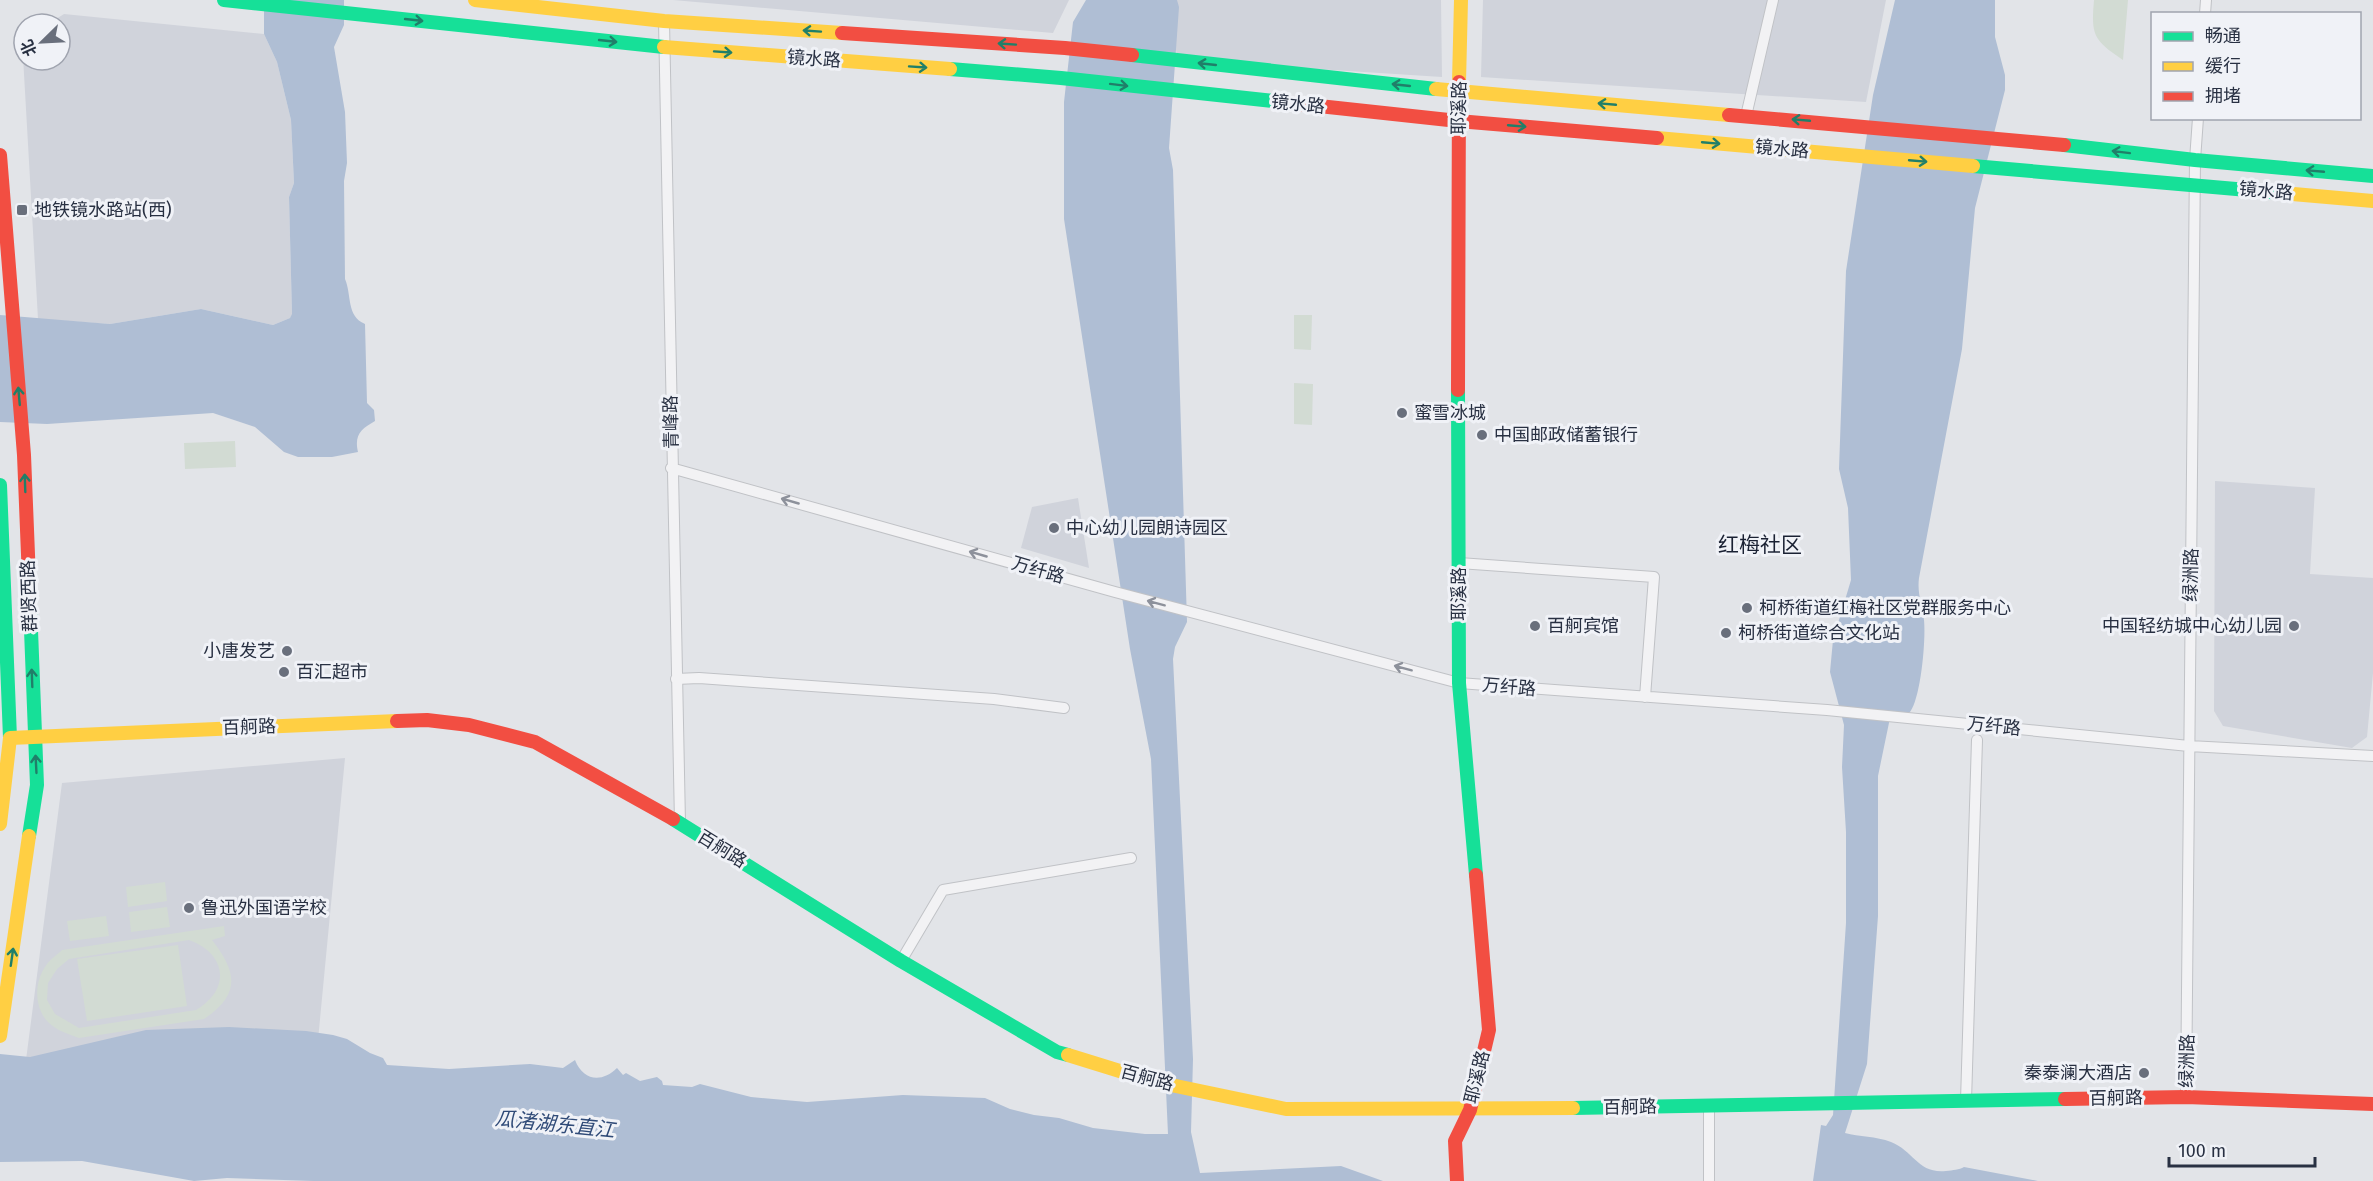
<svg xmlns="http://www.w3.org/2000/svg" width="2373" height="1181" viewBox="0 0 2373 1181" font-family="'Fira Sans','Noto Sans SC',sans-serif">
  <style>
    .built { fill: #d0d3db }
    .green { fill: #d2dbd3; fill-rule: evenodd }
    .water { fill: #afbed4 }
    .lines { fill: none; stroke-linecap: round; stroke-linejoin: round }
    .street-casing { stroke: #c0c2c6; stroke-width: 12 }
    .street { stroke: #f2f2f4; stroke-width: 10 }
    .fast { stroke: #16e098; stroke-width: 14 }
    .slow { stroke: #ffcf43; stroke-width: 14 }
    .jam { stroke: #f24e42; stroke-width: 14 }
    .oneway { stroke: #207f69 }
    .oneway2 { stroke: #8d919b }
    .poi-dot { fill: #696f7c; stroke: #f0f2f7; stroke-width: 2 }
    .labels { text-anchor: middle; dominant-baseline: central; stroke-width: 6; stroke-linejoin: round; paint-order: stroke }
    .street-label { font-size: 18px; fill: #283042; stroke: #f0f2f7 }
    .poi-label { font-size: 18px; fill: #283042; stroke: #f0f2f7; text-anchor: start }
    .water-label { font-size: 20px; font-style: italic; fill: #304b78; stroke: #f0f2f7 }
    .quarter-label { font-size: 21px; fill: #1a2133; stroke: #f0f2f7 }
  </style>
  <rect width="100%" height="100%" fill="#e2e4e8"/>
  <path class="built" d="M 673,0 L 1069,0 L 1053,33 Z
    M 1166,0 L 1441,0 L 1442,77 L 1178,60 Z
    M 1483,0 L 1886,0 L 1866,102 L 1481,77 Z
    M 64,14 L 264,34 L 277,62 L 291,120 L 294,183 L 289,197 L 292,315 L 290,318 L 273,325 L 201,309 L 110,324 L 38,319 L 22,39 L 24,38 L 24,60 L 60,60 L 60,24 L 48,24 Z
    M 2215,481 L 2315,488 L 2310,574 L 2373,578 L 2373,673 L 2367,737 L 2352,748 L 2223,726 L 2214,711 Z
    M 1078,498 L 1089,568 L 1021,548 L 1032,507 Z
    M 345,758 L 318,1040 L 26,1060 L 62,783 Z"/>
  <path class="green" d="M 2094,0 L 2128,0 L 2123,60 C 2093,40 2091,35 2094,0 Z
    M 1294,315 L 1312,315 L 1311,350 L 1294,349 Z
    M 1294,383 L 1313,384 L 1312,425 L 1294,424 Z
    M 235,441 L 236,467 L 185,469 L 184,443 Z
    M 165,882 L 167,901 L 128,907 L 126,887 Z
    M 167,907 L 170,927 L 131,932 L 129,912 Z
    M 106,916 L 109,936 L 70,941 L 67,921 Z
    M 224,926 L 225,936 L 212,940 C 237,972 241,994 204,1019 L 79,1038 C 68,1034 58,1031 49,1023 C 34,1009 34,983 45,967 C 49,960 57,955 62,950 ZM 189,940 C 226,953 232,989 196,1010 L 79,1028 L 55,1014 L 47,1000 L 48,983 L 57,969 L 69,959 Z
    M 178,945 L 187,1006 L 87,1021 L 77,959 Z"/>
  <path class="water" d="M 264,0 L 344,0 L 344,25 L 334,47 L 345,112 L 347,163 L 344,181 L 345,279 C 352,295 346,316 365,324 L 367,403 L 374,410 L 375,421 C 361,429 354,435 358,452 L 332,457 L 298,457 L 284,452 L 255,427 L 213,413 L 47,424 L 0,422 L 0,315 L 110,324 L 201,309 L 273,325 L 290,318 L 292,314 L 289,197 L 294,183 L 291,120 L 277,62 L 264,34 Z
    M 1086,0 L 1177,0 L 1179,7 L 1169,148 L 1173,170 L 1187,622 L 1175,647 L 1173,659 L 1193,1059 L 1191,1132 L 1200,1173 L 1341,1166 L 1383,1181 L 313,1181 L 227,1178 L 194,1181 L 82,1161 L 0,1162 L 0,1054 L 30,1057 L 146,1030 L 229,1027 L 306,1031 L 333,1035 L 347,1039 L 370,1053 L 383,1058 L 387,1065 L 449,1069 L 530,1064 L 563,1068 L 575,1060 C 583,1081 602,1083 617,1068 L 623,1075 L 626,1073 L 640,1081 L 657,1077 L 662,1081 L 663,1085 L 692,1087 L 700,1084 L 751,1097 L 807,1102 L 903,1095 L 985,1098 L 1010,1109 L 1034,1115 L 1059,1118 L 1093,1128 L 1145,1134 L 1168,1134 L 1151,759 L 1130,649 L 1064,219 L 1064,102 L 1073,22 Z
    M 1895,0 L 1995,0 L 1995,37 L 2005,75 L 2005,90 L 1975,208 L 1962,349 L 1919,578 C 1917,593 1922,605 1924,620 C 1926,639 1921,697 1910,712 L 1890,718 L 1878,776 L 1878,916 L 1867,1064 L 1845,1133 C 1859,1137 1876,1136 1891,1142 C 1914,1151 1918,1174 1946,1171 C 1953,1170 1959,1170 1964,1167 L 2038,1181 L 1813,1181 L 1821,1125 L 1826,1126 L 1833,1115 L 1846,923 L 1846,832 L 1842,767 L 1844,725 L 1830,672 L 1833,640 L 1851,580 L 1848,508 L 1839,469 L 1846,271 L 1873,95 Z"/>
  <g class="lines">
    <g class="street-casing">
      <path id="street" d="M 2205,14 L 2206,0
        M 664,21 L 680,823
        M 1746,116 L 1773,0
        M 671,468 L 1115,592 L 1459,683 L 1827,710 L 2189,746 L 2373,756
        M 1459,563 L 1654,577 L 1645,697
        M 676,679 L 699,678 L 994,699 L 1064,708
        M 901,961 L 943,890 L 1131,858
        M 2186,1097 L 2195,160 L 2198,118
        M 1966,1101 L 1977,740
        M 1709,1181 L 1709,1106"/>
    </g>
    <use href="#street" class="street"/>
    <path class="fast" d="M 224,0 L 664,47
      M 1132,55 L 1436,89
      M 950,69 L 1061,78 L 1282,102
      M 2064,145 L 2195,160 L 2373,176
      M 1973,166 L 2282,193
      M 1458,390 L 1459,683 L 1476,875
      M 0,485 L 10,738
      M 673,819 L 901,961 L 1057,1052 L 1068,1055
      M 29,836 L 37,785 L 30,604
      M 1573,1108 L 2065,1099"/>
    <path class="slow" d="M 475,0 L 664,21 L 842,33
      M 664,47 L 950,69
      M 1459,82 L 1461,0
      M 1436,89 L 1729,115
      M 1657,138 L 1973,166
      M 2282,193 L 2373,201
      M 10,738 L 397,721
      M 0,824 L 10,738
      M 0,1036 L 29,836
      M 1068,1055 L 1152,1081 L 1286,1109 L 1573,1108"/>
    <path class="jam" d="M 842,33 L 1065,48 L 1132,55
      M 1282,102 L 1458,121 L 1657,138
      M 1729,115 L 2064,145
      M 0,155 L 24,455 L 30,604
      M 1458,390 L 1459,82
      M 397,721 L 427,720 L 469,725 L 535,742 L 673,819
      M 2065,1099 L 2186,1097 L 2373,1104
      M 1457,1181 L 1455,1141 L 1470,1110 L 1489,1030 L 1476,875"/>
  </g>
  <defs><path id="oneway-shaft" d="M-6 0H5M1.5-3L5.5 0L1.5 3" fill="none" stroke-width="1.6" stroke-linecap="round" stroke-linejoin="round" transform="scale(1.5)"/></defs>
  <g class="oneway">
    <use href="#oneway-shaft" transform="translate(414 20) rotate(6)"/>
    <use href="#oneway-shaft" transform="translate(812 31) rotate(-176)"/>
    <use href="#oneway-shaft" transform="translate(608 41) rotate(6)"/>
    <use href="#oneway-shaft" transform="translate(1007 44) rotate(-176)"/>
    <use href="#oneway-shaft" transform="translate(723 52) rotate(4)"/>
    <use href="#oneway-shaft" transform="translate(1207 64) rotate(-174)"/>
    <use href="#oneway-shaft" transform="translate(918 67) rotate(4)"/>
    <use href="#oneway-shaft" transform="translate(1119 85) rotate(7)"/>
    <use href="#oneway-shaft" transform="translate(1401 85) rotate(-174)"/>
    <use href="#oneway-shaft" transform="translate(1607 104) rotate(-175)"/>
    <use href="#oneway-shaft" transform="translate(1801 120) rotate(-175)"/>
    <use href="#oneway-shaft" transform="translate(1517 126) rotate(5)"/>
    <use href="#oneway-shaft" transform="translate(1711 143) rotate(5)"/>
    <use href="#oneway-shaft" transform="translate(2121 152) rotate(-173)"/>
    <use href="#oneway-shaft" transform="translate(1918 161) rotate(5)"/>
    <use href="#oneway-shaft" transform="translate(2315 171) rotate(-175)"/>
    <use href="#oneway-shaft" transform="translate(19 396) rotate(-95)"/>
    <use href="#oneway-shaft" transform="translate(25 483) rotate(-92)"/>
    <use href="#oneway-shaft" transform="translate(32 678) rotate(-92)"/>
    <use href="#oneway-shaft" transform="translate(36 764) rotate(-93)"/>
    <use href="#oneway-shaft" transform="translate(12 957) rotate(-82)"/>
  </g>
  <g class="oneway2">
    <use href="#oneway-shaft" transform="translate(790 501) rotate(-164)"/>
    <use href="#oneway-shaft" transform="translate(978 554) rotate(-164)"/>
    <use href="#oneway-shaft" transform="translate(1156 603) rotate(-165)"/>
    <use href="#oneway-shaft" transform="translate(1403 668) rotate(-165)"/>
  </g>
  <g class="poi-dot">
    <rect x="16" y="204" width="12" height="12" rx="3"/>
    <circle cx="1402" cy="413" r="6"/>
    <circle cx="1482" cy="435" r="6"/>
    <circle cx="1054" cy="528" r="6"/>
    <circle cx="1747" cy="608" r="6"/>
    <circle cx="1535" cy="626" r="6"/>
    <circle cx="2294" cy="626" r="6"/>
    <circle cx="1726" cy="633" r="6"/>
    <circle cx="287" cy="651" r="6"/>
    <circle cx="284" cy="672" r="6"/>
    <circle cx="189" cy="908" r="6"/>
    <circle cx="2144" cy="1073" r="6"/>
  </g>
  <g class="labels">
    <g class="street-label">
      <text transform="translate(814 59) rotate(4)">镜水路</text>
      <text transform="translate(1298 104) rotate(6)">镜水路</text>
      <text transform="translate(1459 108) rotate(-89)">耶溪路</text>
      <text transform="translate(1782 149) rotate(5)">镜水路</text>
      <text transform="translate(2266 191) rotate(5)">镜水路</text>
      <text transform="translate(671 422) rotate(-91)">青峰路</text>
      <text transform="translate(1038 570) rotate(16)">万纤路</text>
      <text transform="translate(2191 575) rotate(-89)">绿洲路</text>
      <text transform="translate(1459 594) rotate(-90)">耶溪路</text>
      <text transform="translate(29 596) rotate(-92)">群贤西路</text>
      <text transform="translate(1509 687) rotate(5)">万纤路</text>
      <text transform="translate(1994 726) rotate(6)">万纤路</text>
      <text transform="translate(249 727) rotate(-2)">百舸路</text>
      <text transform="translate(722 849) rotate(32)">百舸路</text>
      <text transform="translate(2187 1061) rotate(-89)">绿洲路</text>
      <text transform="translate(1477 1077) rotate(-76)">耶溪路</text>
      <text transform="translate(1147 1078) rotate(15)">百舸路</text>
      <text transform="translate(2116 1098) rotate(-1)">百舸路</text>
      <text transform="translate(1630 1107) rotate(-1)">百舸路</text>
    </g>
    <g class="poi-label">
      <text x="34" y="210">地铁镜水路站(西)</text>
      <text x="1414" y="413">蜜雪冰城</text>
      <text x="1494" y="435">中国邮政储蓄银行</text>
      <text x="1066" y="528">中心幼儿园朗诗园区</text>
      <text x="1759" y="608">柯桥街道红梅社区党群服务中心</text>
      <text x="1547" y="626">百舸宾馆</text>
      <text x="2282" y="626" text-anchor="end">中国轻纺城中心幼儿园</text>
      <text x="1738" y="633">柯桥街道综合文化站</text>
      <text x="275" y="651" text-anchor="end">小唐发艺</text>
      <text x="296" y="672">百汇超市</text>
      <text x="201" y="908">鲁迅外国语学校</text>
      <text x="2132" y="1073" text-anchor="end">秦泰澜大酒店</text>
    </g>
    <g class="water-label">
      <text transform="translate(555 1124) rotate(6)">瓜渚湖东直江</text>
    </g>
    <g class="quarter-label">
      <text x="1760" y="545">红梅社区</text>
    </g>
  </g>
  <rect x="2151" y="12" width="210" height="108" fill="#f0f2f7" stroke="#a0a4af" stroke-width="1.5"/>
  <rect x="2163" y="32" width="30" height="9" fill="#16e098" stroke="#a0a4af" stroke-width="1.5"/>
  <text x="2205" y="42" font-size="18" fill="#283042">畅通</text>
  <rect x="2163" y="62" width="30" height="9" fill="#ffcf43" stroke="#a0a4af" stroke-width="1.5"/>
  <text x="2205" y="72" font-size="18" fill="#283042">缓行</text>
  <rect x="2163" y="92" width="30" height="9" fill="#f24e42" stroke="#a0a4af" stroke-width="1.5"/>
  <text x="2205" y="102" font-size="18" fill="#283042">拥堵</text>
  <g transform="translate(42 42) rotate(246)"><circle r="28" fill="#f0f2f7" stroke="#a0a4af" stroke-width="1.5"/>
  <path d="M0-4.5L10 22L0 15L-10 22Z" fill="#696f7c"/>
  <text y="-9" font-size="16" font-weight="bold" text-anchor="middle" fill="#283042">北</text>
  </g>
  <path d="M2169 1157v9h146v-9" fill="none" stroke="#283042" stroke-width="3"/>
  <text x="2178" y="1157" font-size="18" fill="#283042" stroke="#f0f2f7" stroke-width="4.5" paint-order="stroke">100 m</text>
</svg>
